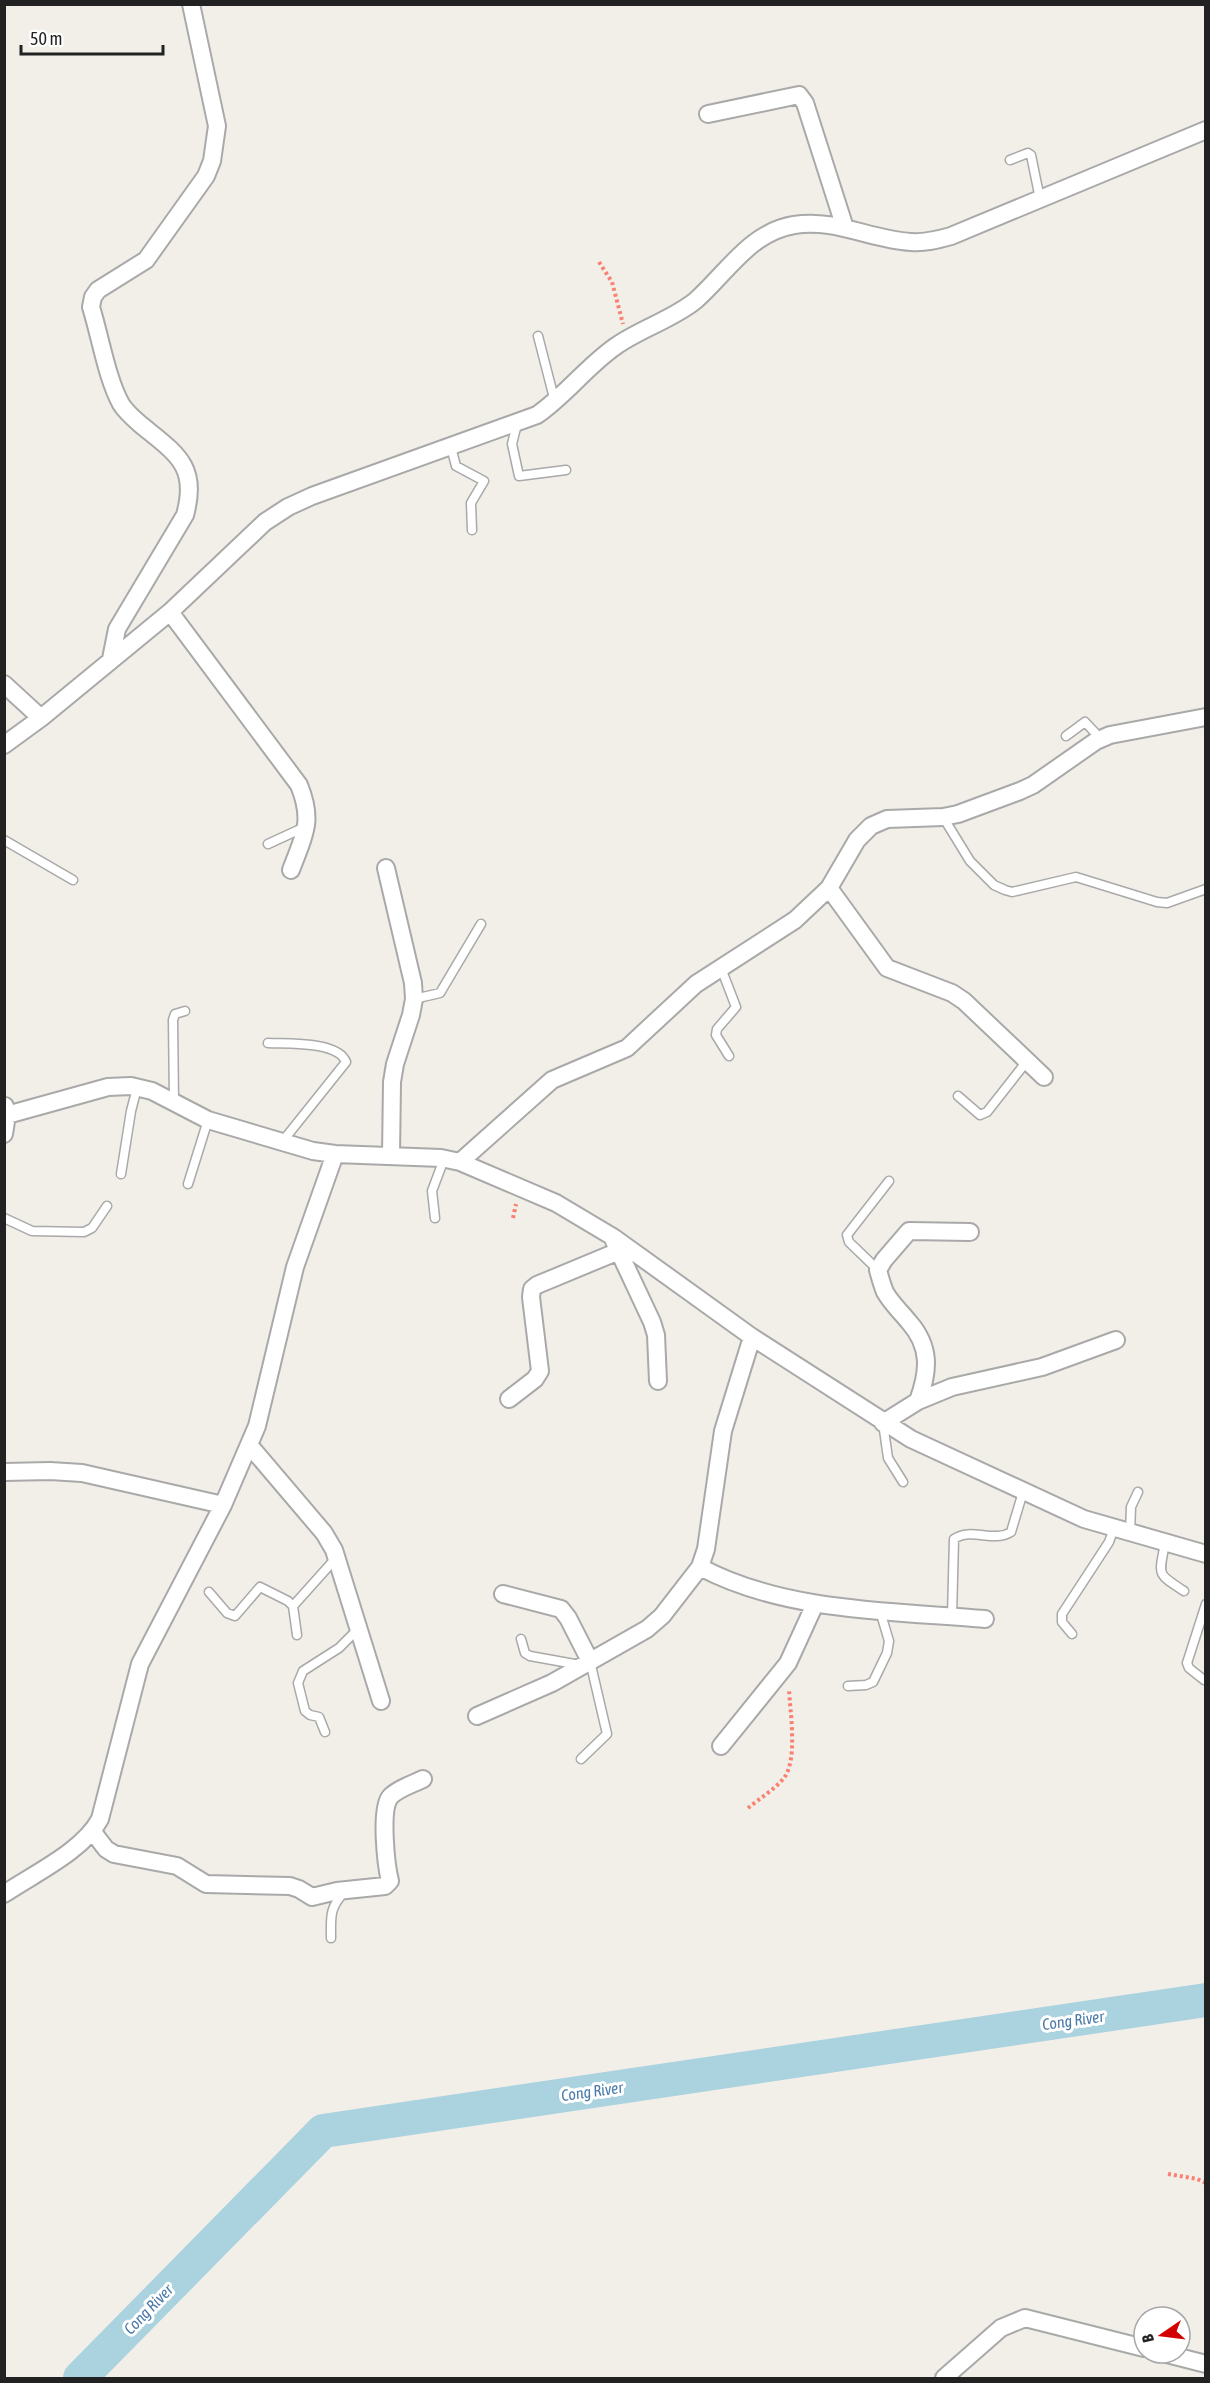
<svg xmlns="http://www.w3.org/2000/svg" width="1210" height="2383" viewBox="0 0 1210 2383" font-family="'Asap Condensed',sans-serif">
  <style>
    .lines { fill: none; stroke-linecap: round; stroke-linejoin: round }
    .river { stroke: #aad3df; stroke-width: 34 }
    .service-casing { stroke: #a9a9a9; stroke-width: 11 }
    .minor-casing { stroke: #a9a9a9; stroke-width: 20 }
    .path { stroke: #fa8072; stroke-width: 4; stroke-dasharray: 3 3; stroke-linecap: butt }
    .service { stroke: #fff; stroke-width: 8 }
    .minor { stroke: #fff; stroke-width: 16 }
    .labels { text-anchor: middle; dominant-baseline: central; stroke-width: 6; stroke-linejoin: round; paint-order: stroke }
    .water-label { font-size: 16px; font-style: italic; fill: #4a7aab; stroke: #fff }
  </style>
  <rect width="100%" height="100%" fill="#f2efe9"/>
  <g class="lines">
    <path class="river" d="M 80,2378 L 323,2131 L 1206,2000"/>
    <g class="service-casing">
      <path id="service" d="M 1010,160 L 1028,153 L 1031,155 L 1040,199
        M 538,336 L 555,402
        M 517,424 L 512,444 L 519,476 L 566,470
        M 451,447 L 456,466 L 484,481 L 471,503 L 472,530
        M 1066,736 L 1085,722 L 1101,739
        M 943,817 L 970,861 L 994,885 L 1005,890 L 1012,892 L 1076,877 L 1157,902 L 1167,903 L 1206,889
        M 4,840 L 73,880
        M 268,844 L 307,826
        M 721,968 L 736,1007 L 717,1029 L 716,1035 L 729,1056
        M 414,999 L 440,993 L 481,924
        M 268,1043 C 288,1044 338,1041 346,1062 L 282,1142
        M 958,1096 L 980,1115 L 987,1112 L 1027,1061
        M 174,1102 L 173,1020 L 175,1014 L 185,1011
        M 121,1174 L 131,1111 L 137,1088
        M 188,1184 L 208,1120
        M 4,1218 L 32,1231 L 84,1232 L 92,1228 L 107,1206
        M 435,1218 L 432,1191 L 444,1159
        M 878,1270 L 849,1242 L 847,1235 L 889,1181
        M 883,1423 L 888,1458 L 903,1482
        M 1130,1533 L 1131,1507 L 1138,1492
        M 1165,1543 C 1159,1576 1156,1573 1184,1591
        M 209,1592 L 227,1613 L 235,1616 L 260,1587 L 288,1601 L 293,1606 L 297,1635
        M 293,1606 L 336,1558
        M 952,1616 L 954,1539 C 971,1527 994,1543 1011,1532 L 1023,1492
        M 1072,1634 L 1062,1622 L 1062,1614 L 1109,1542 L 1114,1528
        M 521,1639 L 525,1653 L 530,1656 L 580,1665
        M 1204,1680 L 1189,1668 L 1187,1663 L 1206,1604
        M 848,1686 L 866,1685 L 873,1682 L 887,1653 L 889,1641 L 880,1611
        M 325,1732 L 319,1717 L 310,1715 L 305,1711 L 298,1683 L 303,1671 L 339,1648 L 359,1628
        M 581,1759 L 607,1734 L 590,1661
        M 331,1938 C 331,1917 329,1909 344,1892"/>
    </g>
    <g class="minor-casing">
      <path id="minor" d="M 708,114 L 799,95 L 805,103 L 845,228
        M 170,612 L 299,785 C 314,822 304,835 291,870
        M 111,659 L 117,629 L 185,515 C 199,465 175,453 140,424 C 133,418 126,412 121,404 C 107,379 100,336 91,307 L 93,297 L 98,290 L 146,260 L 206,176 L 212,161 L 217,126 L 191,4
        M 4,684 L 41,718
        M 4,745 L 41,718 L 170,612 L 265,522 L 288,507 L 312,496 L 537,415 C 566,395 587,366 616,346 C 640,329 671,320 695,301 C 726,274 750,232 794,225 C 835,218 871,240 911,242 C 925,243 937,240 951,236 L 1206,130
        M 386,868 L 413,983 L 414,999 L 411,1015 L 395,1064 L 392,1082 L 391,1156
        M 829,888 L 887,968 L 952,993 L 964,1001 L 1044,1077
        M 7,1115 L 108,1087 L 131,1086 L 152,1091 L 208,1120 L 313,1151 L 335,1154 L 441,1158 L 460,1162 L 556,1203 L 613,1237 L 752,1337 L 911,1439 L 1084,1519 L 1206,1554
        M 4,1134 L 7,1115 L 5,1106
        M 460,1162 L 552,1080 L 627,1048 L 696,984 L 795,920 L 829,888 L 857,840 L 871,826 L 887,819 L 943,817 L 958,814 L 1020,791 L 1033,785 L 1096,741 L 1110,735 L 1206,717
        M 614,1241 L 652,1322 L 656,1335 L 658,1381
        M 509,1399 L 535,1379 L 540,1371 L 531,1297 L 532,1289 L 537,1285 L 619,1251
        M 918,1401 C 929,1371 931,1347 909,1322 C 901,1312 891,1303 885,1292 C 882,1285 880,1277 878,1270 L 884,1260 L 909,1231 L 970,1232
        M 883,1423 L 918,1401 L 952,1387 L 1042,1367 L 1116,1340
        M 250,1446 L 324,1533 L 334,1550 L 381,1701
        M 4,1472 L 50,1471 L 82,1473 L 223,1505
        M 700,1567 C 784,1612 892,1611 985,1619
        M 503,1594 L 561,1609 L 568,1618 L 590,1661
        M 477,1716 L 552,1683 L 647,1629 L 662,1616 L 700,1567 L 706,1549 L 723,1431 L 752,1337
        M 721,1746 L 788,1663 L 815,1604
        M 93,1832 L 106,1849 L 114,1854 L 177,1866 L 206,1884 L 290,1886 L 299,1889 L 312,1897 L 337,1891 L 385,1886 L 390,1881 C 386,1865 380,1810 390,1797 C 397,1789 413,1784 423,1779
        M 4,1894 C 35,1873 83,1851 100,1819 L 140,1664 L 223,1505 L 257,1426 L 295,1267 L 335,1154
        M 1163,2353 L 1206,2364
        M 944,2378 L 1001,2328 L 1025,2318 L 1144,2348"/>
    </g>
    <path class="path" d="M 599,262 L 612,282 L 623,324
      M 513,1218 L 516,1204
      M 748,1808 C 759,1799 775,1789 784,1778 C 798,1759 790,1712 789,1689
      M 1168,2174 L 1197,2179 L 1206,2183"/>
    <use href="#service" class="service"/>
    <use href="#minor" class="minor"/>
  </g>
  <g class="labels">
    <g class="water-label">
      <text transform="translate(1073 2020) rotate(-8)">Cong River</text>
      <text transform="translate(592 2091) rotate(-8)">Cong River</text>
      <text transform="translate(148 2309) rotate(-46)">Cong River</text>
    </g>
  </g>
  <rect width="1210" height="2383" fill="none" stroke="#222222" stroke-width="12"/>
  <g transform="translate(1162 2335) rotate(256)"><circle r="28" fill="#ffffff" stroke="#a7a7a7" stroke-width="1.5"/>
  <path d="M0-4.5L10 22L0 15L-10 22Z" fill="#d40000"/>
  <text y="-9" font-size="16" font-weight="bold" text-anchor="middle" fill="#222222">B</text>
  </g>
  <path d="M21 45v9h142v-9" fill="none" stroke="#222222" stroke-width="3"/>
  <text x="30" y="45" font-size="18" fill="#222222" stroke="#ffffff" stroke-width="4.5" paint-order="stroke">50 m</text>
</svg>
